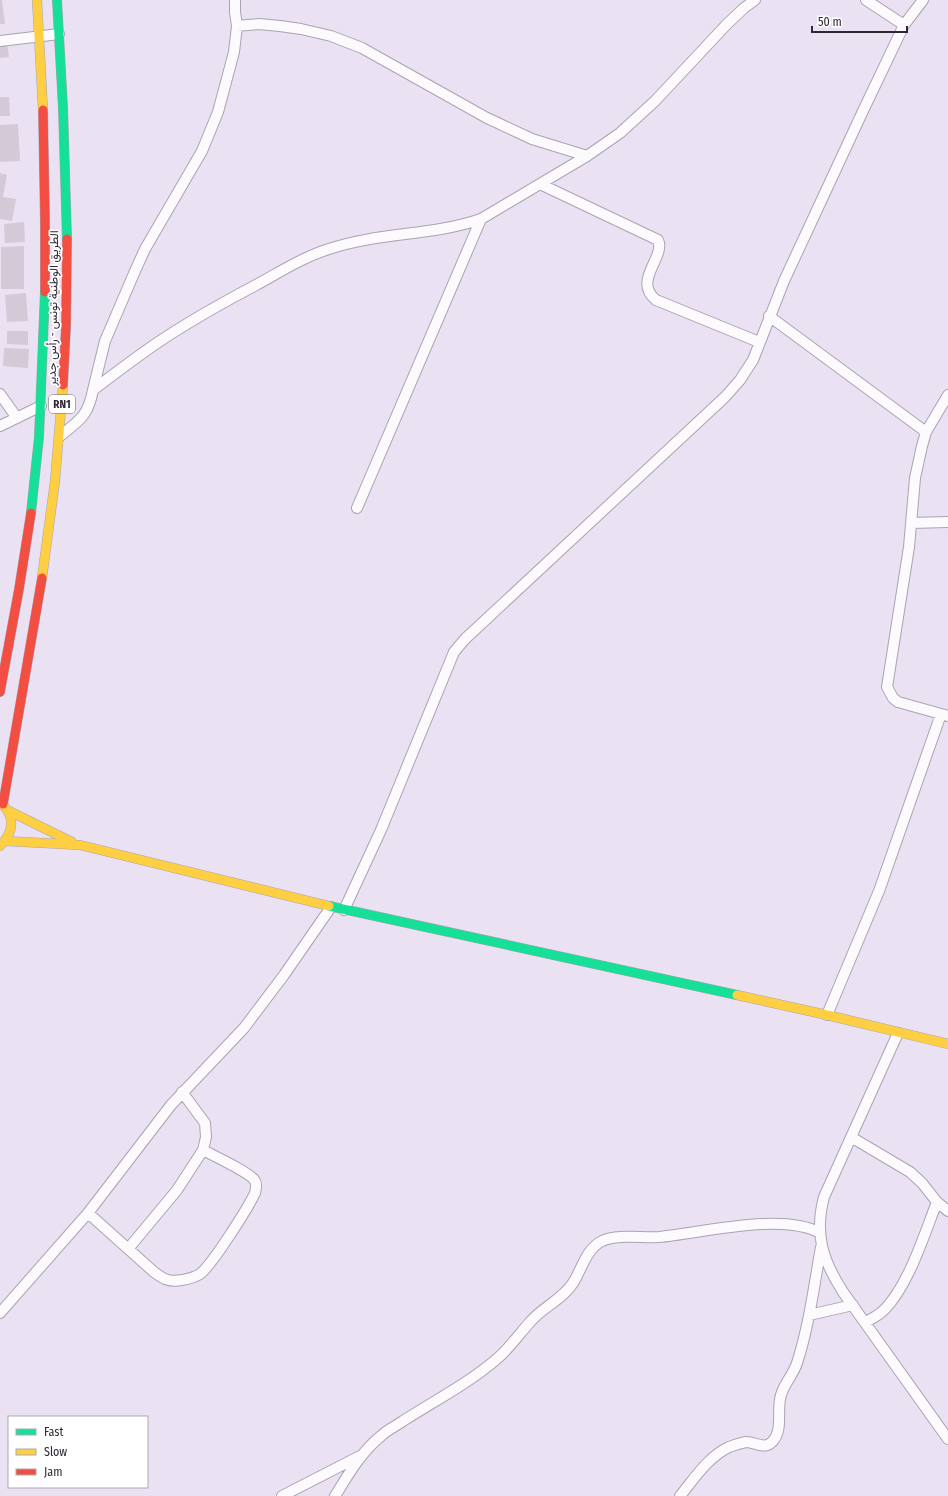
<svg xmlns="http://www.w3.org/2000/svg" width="948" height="1496" viewBox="0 0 948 1496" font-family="'Fira Sans Condensed',Vazirmatn,sans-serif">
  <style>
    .building { fill: #d4cad7 }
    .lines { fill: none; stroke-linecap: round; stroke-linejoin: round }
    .street-casing { stroke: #aaa3b1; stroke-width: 12 }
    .fast-casing { stroke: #aaa3b1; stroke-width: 10 }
    .slow-casing { stroke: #aaa3b1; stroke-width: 10 }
    .jam-casing { stroke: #aaa3b1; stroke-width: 10 }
    .street { stroke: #fcfafd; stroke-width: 10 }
    .fast { stroke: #16e098; stroke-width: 9 }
    .slow { stroke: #ffcf43; stroke-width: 9 }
    .jam { stroke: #f24e42; stroke-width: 9 }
    .labels { text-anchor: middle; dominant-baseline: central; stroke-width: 3.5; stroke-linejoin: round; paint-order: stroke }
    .shield { fill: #fff; stroke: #6d6870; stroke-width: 1 }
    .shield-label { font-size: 11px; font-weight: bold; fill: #2e2733 }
    .street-label { font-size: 12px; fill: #2e2733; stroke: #fff }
  </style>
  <rect width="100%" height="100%" fill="#eae1f2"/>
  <path class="building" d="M 0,0 L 2,0 L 5,24 L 0,24 Z
    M 0,44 L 7,44 L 9,57 L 0,58 Z
    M 0,97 L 9,97 L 10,116 L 0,116 Z
    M 18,124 L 20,161 L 0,162 L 0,125 Z
    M 0,173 L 7,175 L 3,197 L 16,199 L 12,221 L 0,219 Z
    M 24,222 L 25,242 L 5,243 L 4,224 Z
    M 24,246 L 24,289 L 1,289 L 1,247 Z
    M 26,293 L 28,321 L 7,322 L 5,295 Z
    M 7,331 L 28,331 L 28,345 L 7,344 Z
    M 4,348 L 29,349 L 28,368 L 3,366 Z"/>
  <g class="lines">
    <g class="street-casing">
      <path id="street" d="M 866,0 L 904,25
        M 237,26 L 259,24 L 280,26 L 301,29 L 331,36 L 362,48 L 487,118 L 532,139 L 587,156
        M 0,41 L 59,34
        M 540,184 L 658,240 C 666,257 632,281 656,300 L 759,342
        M 769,316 L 926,432 L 922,446 L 915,478 L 909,547 L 887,687 L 893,698 L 898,702 L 948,716
        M 93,390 L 105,341 L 135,271 L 145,249 L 202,151 L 218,112 L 234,52 L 237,26 L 235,12 L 235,0
        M 0,394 L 17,418
        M 0,426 L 41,406
        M 926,432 L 948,395
        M 60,436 C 80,420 88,416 93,390 C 114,374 135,358 157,343 C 188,322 222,303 256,285 C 280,272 303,257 329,249 C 379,232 432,236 481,219 L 587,156 L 620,133 L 655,101 L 727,24 L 744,8 L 755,0
        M 357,508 L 481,219
        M 911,523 L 948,522
        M 344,910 L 381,830 L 454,652 L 465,639 L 725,397 L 740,380 L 753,360 L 784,281 L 862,113 L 904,25 L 923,0
        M 827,1015 L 879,891 L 941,714
        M 898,1033 L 824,1197 C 814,1234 823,1261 843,1292 L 948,1439
        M 851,1137 L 910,1172 L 922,1183 L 937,1202 L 948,1211
        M 88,1213 L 154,1272 C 158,1275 161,1277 165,1279 C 174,1283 192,1279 200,1274 C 212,1265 248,1208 255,1193 C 256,1189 257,1184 255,1181 C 251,1173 212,1155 203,1150
        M 128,1249 L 177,1190 L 203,1150 L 206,1137 L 205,1123 L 182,1092
        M 0,1313 L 88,1213 L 171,1105 L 244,1028 L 284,975 L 331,907
        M 809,1315 L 853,1305
        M 865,1322 C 872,1319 879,1315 885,1309 C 909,1284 924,1235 937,1202
        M 282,1496 L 360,1456
        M 335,1496 C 348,1475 361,1452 381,1436 C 387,1430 396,1426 403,1421 C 434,1401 471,1382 499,1357 C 511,1346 520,1333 531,1321 C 543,1307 563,1299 573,1283 C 582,1269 586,1249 602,1241 C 617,1234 642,1238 659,1237 C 702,1233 782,1212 820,1233
        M 680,1496 C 694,1479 708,1457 729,1447 C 734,1445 741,1443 746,1442 C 756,1442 764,1450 772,1442 C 784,1430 776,1410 781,1395 C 784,1384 793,1375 797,1363 C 809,1326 814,1286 821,1247"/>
    </g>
    <g class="fast-casing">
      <path id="fast" d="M 57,0 L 63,108 L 67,239
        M 31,513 L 39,437 L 45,292
        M 329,906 L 737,995"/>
    </g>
    <g class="slow-casing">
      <path id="slow" d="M 37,0 L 43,110
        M 42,578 L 55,481 L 63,385
        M 0,802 C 16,816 14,832 0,846
        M 9,811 L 72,842
        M 5,841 L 80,845 L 329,906
        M 737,995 L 827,1015 L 948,1044"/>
    </g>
    <g class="jam-casing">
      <path id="jam" d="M 43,110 L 45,222 L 45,292
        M 63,385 L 66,326 L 67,239
        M 0,692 L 19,589 L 31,513
        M 3,804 L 42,578"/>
    </g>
    <use href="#street" class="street"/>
    <use href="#fast" class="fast"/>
    <use href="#slow" class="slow"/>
    <use href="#jam" class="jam"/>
  </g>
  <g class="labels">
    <rect class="shield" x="49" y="395" width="26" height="18" rx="3"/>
    <g class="shield-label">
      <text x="62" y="404">RN1</text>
    </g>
    <g class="street-label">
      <text transform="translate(53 308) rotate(-89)">الطريق الوطنية تونس - رأس جدير</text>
    </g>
  </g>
  <rect x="8" y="1416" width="140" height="72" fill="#ffffff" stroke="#aba9ad"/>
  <rect x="16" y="1429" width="20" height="6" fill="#16e098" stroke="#aba9ad"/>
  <text x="44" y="1436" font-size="12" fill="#2e2733">Fast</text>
  <rect x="16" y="1449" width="20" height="6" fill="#ffcf43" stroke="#aba9ad"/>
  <text x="44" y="1456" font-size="12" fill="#2e2733">Slow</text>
  <rect x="16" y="1469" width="20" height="6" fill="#f24e42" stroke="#aba9ad"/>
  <text x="44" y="1476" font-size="12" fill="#2e2733">Jam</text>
  <path d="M812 26v6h95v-6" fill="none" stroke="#2e2733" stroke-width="2"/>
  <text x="818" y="26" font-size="12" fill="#2e2733" stroke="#ffffff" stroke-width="3" paint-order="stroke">50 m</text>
</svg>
